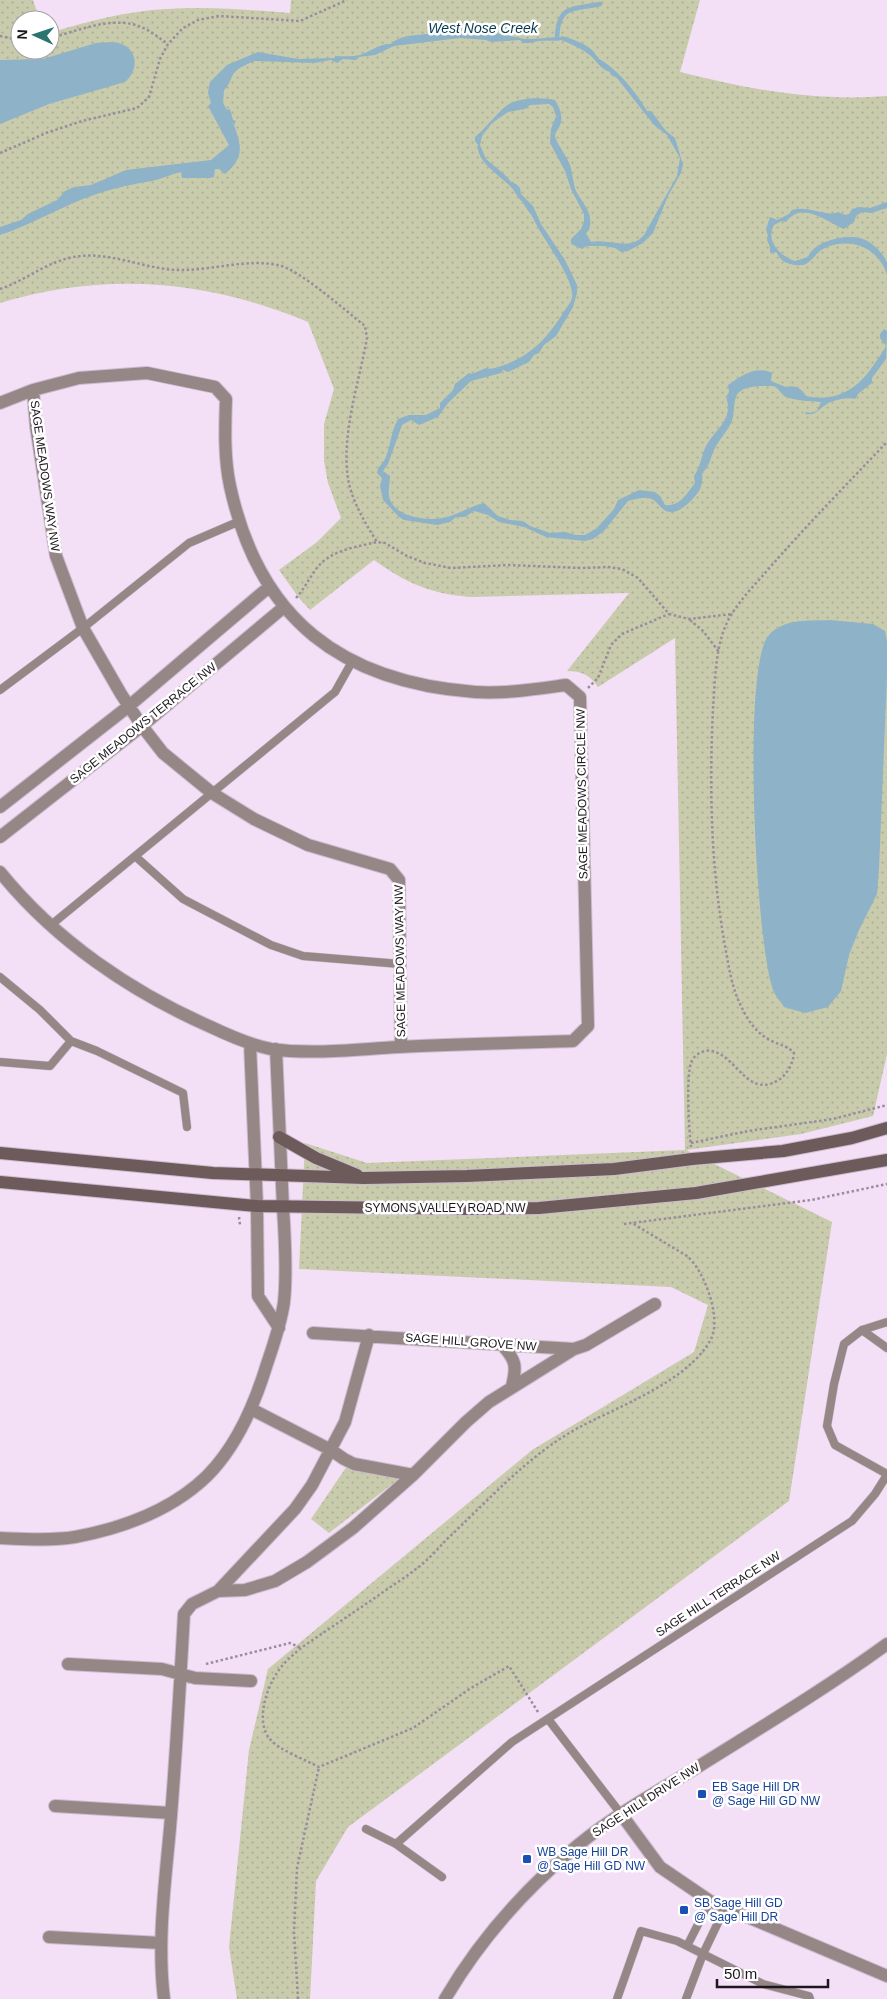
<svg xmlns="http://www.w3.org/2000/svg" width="887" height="1999" viewBox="0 0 887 1999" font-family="Helvetica,sans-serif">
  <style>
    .park { fill: url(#park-dots) }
    .water { fill: #8eb2c8 }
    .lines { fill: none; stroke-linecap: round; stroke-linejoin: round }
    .stream { stroke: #8eb2c8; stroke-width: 4.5 }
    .service-casing { stroke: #ccbbcf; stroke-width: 9 }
    .minor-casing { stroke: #ccbbcf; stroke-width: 14 }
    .tertiary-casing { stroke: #ccbbcf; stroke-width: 14 }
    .secondary-casing { stroke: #ccbbcf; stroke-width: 14 }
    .path { stroke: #9b8c9d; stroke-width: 2.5; stroke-dasharray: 2.5 2.5; stroke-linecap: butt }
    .service { stroke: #958786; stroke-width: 8 }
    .minor { stroke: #958786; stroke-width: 12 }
    .tertiary { stroke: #958786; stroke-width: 12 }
    .secondary { stroke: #6d5a5a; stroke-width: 12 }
    .transit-dot { fill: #1a4fb4; stroke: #fff; stroke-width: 2 }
    .labels { text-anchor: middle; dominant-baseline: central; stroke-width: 5; stroke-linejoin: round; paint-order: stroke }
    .street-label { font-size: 12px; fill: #1d161e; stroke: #fff }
    .transit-label { font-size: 12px; fill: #164399; stroke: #fff; text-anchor: start }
    .water-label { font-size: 14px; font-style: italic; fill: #063950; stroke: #fff }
  </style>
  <defs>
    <pattern id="park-dots" width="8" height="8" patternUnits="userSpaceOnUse" patternTransform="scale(1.25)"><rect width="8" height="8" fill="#c9ccac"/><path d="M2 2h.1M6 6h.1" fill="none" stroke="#acae94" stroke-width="1.8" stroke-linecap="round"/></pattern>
  </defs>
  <rect width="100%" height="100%" fill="#f3dff6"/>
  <path class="park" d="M 0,0 L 33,0 L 40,20 L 20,20 L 20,50 L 50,50 L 50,33 C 88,21 127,11 167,9 C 208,6 249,10 290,13 L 291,0 L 700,0 L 680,72 C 747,89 817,102 887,96 L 887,1054 L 873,1116 L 801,1134 L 686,1150 L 832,1222 L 789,1501 L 348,1827 L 316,1881 L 310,1999 L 237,1999 L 229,1947 L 249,1750 L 268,1669 L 532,1450 L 694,1352 L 708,1305 L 671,1287 L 299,1269 L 305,1143 L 367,1163 L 685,1150 L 675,638 L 598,687 C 590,675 582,671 567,671 L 629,593 L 471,597 C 431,594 406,583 374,560 L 310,610 L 299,598 L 279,570 L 317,542 L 341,518 L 328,483 L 324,461 L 324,424 L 334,389 L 308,322 C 207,280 106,271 0,303 Z
    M 347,1466 L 400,1478 L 329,1533 L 311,1519 Z"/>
  <path class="water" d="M 466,30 C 476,31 485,32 494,33 C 506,34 517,39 529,39 C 540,39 551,37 561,37 L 562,36 C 570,38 587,44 593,51 C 596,54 597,58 601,60 C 619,71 636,92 647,111 L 651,111 L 666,131 L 675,138 L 683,165 L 681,173 L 668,196 L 653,233 L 643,243 L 628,251 L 621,252 L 615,248 L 603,246 L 587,246 L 582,249 L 571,244 L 571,239 L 581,229 L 584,222 L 584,214 L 571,189 L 565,171 L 550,143 L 551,129 L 556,116 L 553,107 L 549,104 L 530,105 L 525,109 L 508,112 L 492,123 L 482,136 L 480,145 L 486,159 L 505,175 L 511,182 L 516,184 L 520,188 L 521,194 L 533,206 L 541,224 L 565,260 L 577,285 L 577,293 L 573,307 L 556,336 L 544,345 L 539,353 L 534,355 L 529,362 L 508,372 L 503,370 L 501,373 L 471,381 L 448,403 L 438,417 L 419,425 L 411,420 L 402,425 L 388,464 L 383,471 L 390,476 C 390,483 388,489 389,496 C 393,518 429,522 447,517 C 459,514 471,506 484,503 L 498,516 L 510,520 L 523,521 L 530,526 L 550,533 L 565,532 L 576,535 L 585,535 L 597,528 L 614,509 L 618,500 L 639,490 L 655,492 L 660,496 L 665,505 C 680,507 687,493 695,483 L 694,476 C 701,466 701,456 706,446 C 716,428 734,419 726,397 L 729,392 L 728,385 C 741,376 756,365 772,373 L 771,381 L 786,387 C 795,385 800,387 806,396 C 837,403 859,388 875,363 C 879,357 883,352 886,346 L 880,338 L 880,334 L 884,329 L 887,331 L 886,359 L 872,378 L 872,383 L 859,393 L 855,399 C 848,397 833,400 827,404 C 818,409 817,416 805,414 L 806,412 L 811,413 L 817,411 L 821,402 C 811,401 796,401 786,397 C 780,394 779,386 771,386 C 761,386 740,385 736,397 C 733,405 735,415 731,423 C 726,433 718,441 714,450 C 711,457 709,468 702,473 C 703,478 702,484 700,489 C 696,497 680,514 670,512 C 660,511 657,498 647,498 C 641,497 634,500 628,501 L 604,531 L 593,539 L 585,541 L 546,537 L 524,527 L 499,522 L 488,515 L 474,511 L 465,517 L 456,517 L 450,522 L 437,525 L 404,520 L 399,517 L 383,500 L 380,486 L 382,478 L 377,473 C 378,466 382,465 385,459 C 391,445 390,434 398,419 L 409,415 L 426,415 L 440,408 L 440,403 L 453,390 L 455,384 L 469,373 L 472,374 L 486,368 C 492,370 498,367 504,365 C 532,355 548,337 563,313 C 567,306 574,301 572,292 C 568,269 543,240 533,218 C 530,212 525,208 523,202 C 517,198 516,192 511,187 C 501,176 476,162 478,145 L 475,141 L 475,137 C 486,128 495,115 506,106 C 517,97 544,97 555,100 C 559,106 564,118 560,125 C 558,131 555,131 555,137 C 559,147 566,155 570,165 C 572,171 574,188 576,191 C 584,206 594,213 589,230 L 586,233 L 591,242 C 611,238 629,252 644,235 L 677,176 L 680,158 L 667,135 L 654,125 L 617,78 L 611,75 L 610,72 C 602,70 597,62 591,56 C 582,49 572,44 561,40 C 553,42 540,39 530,43 L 523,43 L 520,40 L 491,42 L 486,40 L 460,38 L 394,46 L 375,55 L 359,57 L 356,60 L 343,59 L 337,63 L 331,60 L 314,63 L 255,61 C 249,63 238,68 234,73 C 230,79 230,85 224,90 L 223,103 L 227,110 L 230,109 L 233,120 L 236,121 L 234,125 C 242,147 244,158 225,174 L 219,169 L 215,169 L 214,177 L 210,178 L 182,178 L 181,172 C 171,174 162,179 152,181 C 126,185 102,191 78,201 C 52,212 27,226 0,235 L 0,227 L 21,220 L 28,214 L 57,200 L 65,191 L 74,187 L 91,185 L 126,170 L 211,160 L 229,145 L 208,106 L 211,103 L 208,93 L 210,82 L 227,65 L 258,52 L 298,59 L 335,58 L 335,56 C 343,56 352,57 360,55 C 369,52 381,43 391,44 C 395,39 402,38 407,36 Z
    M 112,42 C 136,43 142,67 125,82 L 49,104 L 0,124 L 0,60 L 43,59 L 96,43 Z
    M 887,202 L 887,208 L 871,213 L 862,212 L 856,216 L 854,222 L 844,229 C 827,222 802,200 786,222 L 782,221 L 774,225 C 765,241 780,256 795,261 L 808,257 C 814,241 847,233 863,239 C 872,242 884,254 887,263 C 887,266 887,272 887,275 C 879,247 849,236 823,249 C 816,253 813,260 806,264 C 799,267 784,264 780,258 C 778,256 778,254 776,252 L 772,254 L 770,252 L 770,247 L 767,240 L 768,236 L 766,229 L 770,217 L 777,220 L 789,214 L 792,210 C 810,205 827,218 838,212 L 845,215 L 849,214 L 852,209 L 860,207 L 870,208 Z
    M 830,620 L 873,624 L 885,631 L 887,642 L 887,677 L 879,869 L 877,894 L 859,930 L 849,955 L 841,991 L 828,1007 L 805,1013 L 784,1007 C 781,1002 776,997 774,992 C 756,951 741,664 769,635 C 784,618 809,621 830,620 Z"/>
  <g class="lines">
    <path class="stream" d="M 557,38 C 558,4 573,10 600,4"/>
    <g class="service-casing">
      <path id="service" d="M 0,690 L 83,628 L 189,543 L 240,521
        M 135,856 L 183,899 L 271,945 L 303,956 L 400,964
        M 51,925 L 335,692 L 353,660
        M 0,977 L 40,1010 L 71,1041 L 50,1066 L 0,1062
        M 71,1041 L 97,1051 L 183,1093 L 187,1127
        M 887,1322 L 862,1330 L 844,1344 L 834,1384 L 827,1426 L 835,1445 L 887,1474
        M 862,1330 L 887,1348
        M 548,1719 L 621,1814
        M 366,1829 L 396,1844 L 442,1877
        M 396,1844 L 512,1742 L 852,1521 L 875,1494 L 887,1475
        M 687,1946 L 710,1901
        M 617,1999 L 641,1931 L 677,1941 L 763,1984 L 809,1996 L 810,1999
        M 686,1999 L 703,1954 L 725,1908"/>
    </g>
    <g class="minor-casing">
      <path id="minor" d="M 33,390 L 36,426 L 56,556 L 83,628 L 121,694 L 142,726 L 163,753 L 212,793 L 254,819 L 308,845 L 390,869 L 399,880 L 401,1047
        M 0,403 L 33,390 L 79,378 L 147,373 L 215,387 L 226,399 C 225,428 224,458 230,486 C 259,620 342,682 475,692 C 505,694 536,689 566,685 L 580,697 L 588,1026 L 573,1041 C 515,1043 457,1044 399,1047 C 358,1049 312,1055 271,1049 C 250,1045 230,1036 211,1027 C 131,992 55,940 0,872
        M 0,807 L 129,706 L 269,587
        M 0,837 L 142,726 L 284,607
        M 250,1044 L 257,1206 L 258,1296 L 279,1328
        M 313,1333 L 574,1349
        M 502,1345 C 516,1360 517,1366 512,1386
        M 251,1409 L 331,1450 L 344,1459 L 354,1464 L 413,1475
        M 0,1538 C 24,1539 52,1541 75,1537 C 123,1528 172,1510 207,1476 C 237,1446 254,1406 266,1367 C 273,1346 281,1324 284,1302 C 287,1273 285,1237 283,1208 C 281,1155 278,1102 276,1049
        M 218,1591 L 245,1590 L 275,1581 L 307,1562 L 353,1528 L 413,1475 L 466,1422 L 489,1402 L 574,1349 L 586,1345 L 655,1304
        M 68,1664 L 162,1669 L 195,1678 L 251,1681
        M 55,1806 L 171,1813
        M 621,1814 L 660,1867 L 710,1901 L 887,1976
        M 49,1937 L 161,1943
        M 164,1999 C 157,1942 165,1884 170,1828 C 176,1757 180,1685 184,1614 L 192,1604 L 218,1591 L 295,1509 L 312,1485 L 345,1422 L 369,1335"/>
    </g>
    <g class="tertiary-casing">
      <path id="tertiary" d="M 445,1999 C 479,1941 526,1888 578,1845 C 615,1815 656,1792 696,1768 C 760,1728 825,1689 887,1644"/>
    </g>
    <g class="secondary-casing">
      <path id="secondary" d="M 279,1137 L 316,1158 L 357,1175
        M 0,1153 L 213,1173 L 364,1178 L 467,1176 L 614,1169 L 692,1159 L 783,1151 L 852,1138 L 887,1128
        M 0,1182 L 257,1206 L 470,1209 L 539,1208 L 696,1193 L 887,1160"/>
    </g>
    <path class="path" d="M 0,36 L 20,40
      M 50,38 C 78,31 113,15 141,27 C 151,31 159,38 168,44
      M 0,153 L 46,133 L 82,121 L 137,108 L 149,97 L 160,59 L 168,44 L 183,28 L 198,20 L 219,16 L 300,21 L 347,0
      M 0,289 C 24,281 44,264 69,258 C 108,248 147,272 186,270 C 215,269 249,259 278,265 C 299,269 346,311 365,326 L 367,338 C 359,384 336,449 352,494 C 358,511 367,526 377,542 L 385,543 L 407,556 L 425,563 L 451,568 L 508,565 L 582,568 L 608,567 L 622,569 L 638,578 L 669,614 L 689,619 L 732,614
      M 296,598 C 304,589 309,579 316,569 C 330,550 356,547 377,542
      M 690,620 L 703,631 L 719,652
      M 588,688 L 598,678 L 611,645 L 622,634 L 669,614
      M 691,1143 L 748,1131 L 833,1119 L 887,1105
      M 691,1147 C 689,1130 686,1078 691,1063 C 693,1055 704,1049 712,1051 C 730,1055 739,1076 755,1083 C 763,1087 773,1084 780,1079 C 788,1073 793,1063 794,1053 C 788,1046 780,1045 772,1041 C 758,1035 748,1021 742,1008 C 732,989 729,968 725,946 C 711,868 709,788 713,709 C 715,683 715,652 725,627 C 734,606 751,589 766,572 C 804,528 846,485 887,442
      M 239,1217 L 240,1225
      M 624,1224 L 811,1200 L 887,1184
      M 206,1664 L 290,1643 L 301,1648
      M 538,1712 L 509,1666 L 471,1688 L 413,1728 L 319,1767 C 306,1760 278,1750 269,1738 C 256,1721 266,1689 277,1673 C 283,1663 292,1656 301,1648 C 327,1630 353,1613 379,1595 C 391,1586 405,1578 416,1569 C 427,1561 437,1550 446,1540 C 488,1501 527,1456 578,1428 C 619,1406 689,1381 711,1339 C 722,1318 704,1270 687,1256 L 632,1223
      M 298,1999 L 294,1932 L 297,1868 L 319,1767"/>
    <use href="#service" class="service"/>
    <use href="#minor" class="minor"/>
    <use href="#tertiary" class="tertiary"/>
    <use href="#secondary" class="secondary"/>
  </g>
  <g class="transit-dot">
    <rect x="697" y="1789" width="10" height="10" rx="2.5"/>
    <rect x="522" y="1854" width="10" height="10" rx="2.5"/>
    <rect x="679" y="1905" width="10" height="10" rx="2.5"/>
  </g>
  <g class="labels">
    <g class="street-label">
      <text transform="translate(45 476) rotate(82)">SAGE MEADOWS WAY NW</text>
      <text transform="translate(143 723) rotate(-39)">SAGE MEADOWS TERRACE NW</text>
      <text transform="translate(582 794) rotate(-91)">SAGE MEADOWS CIRCLE NW</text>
      <text transform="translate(400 961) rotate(-91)">SAGE MEADOWS WAY NW</text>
      <text x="445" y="1208">SYMONS VALLEY ROAD NW</text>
      <text transform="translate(471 1342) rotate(4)">SAGE HILL GROVE NW</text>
      <text transform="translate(718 1594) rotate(-33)">SAGE HILL TERRACE NW</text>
      <text transform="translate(646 1800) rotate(-33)">SAGE HILL DRIVE NW</text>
    </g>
    <g class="transit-label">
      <text x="712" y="1787">EB Sage Hill DR<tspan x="712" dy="14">@ Sage Hill GD NW</tspan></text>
      <text x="537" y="1852">WB Sage Hill DR<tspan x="537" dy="14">@ Sage Hill GD NW</tspan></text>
      <text x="694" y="1903">SB Sage Hill GD<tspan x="694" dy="14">@ Sage Hill DR</tspan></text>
    </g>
    <g class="water-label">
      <text x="483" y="28">West Nose Creek</text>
    </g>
  </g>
  <g transform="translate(35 35) rotate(273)"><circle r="24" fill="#ffffff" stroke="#a5a2a5"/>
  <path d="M0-4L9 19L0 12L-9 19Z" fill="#2c746f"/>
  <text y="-8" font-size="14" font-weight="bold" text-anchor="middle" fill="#1d161e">N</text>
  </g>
  <path d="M717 1979v8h111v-8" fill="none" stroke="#1d161e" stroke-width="2.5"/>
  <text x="724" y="1979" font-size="15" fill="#1d161e" stroke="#ffffff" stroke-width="4" paint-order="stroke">50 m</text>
</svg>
